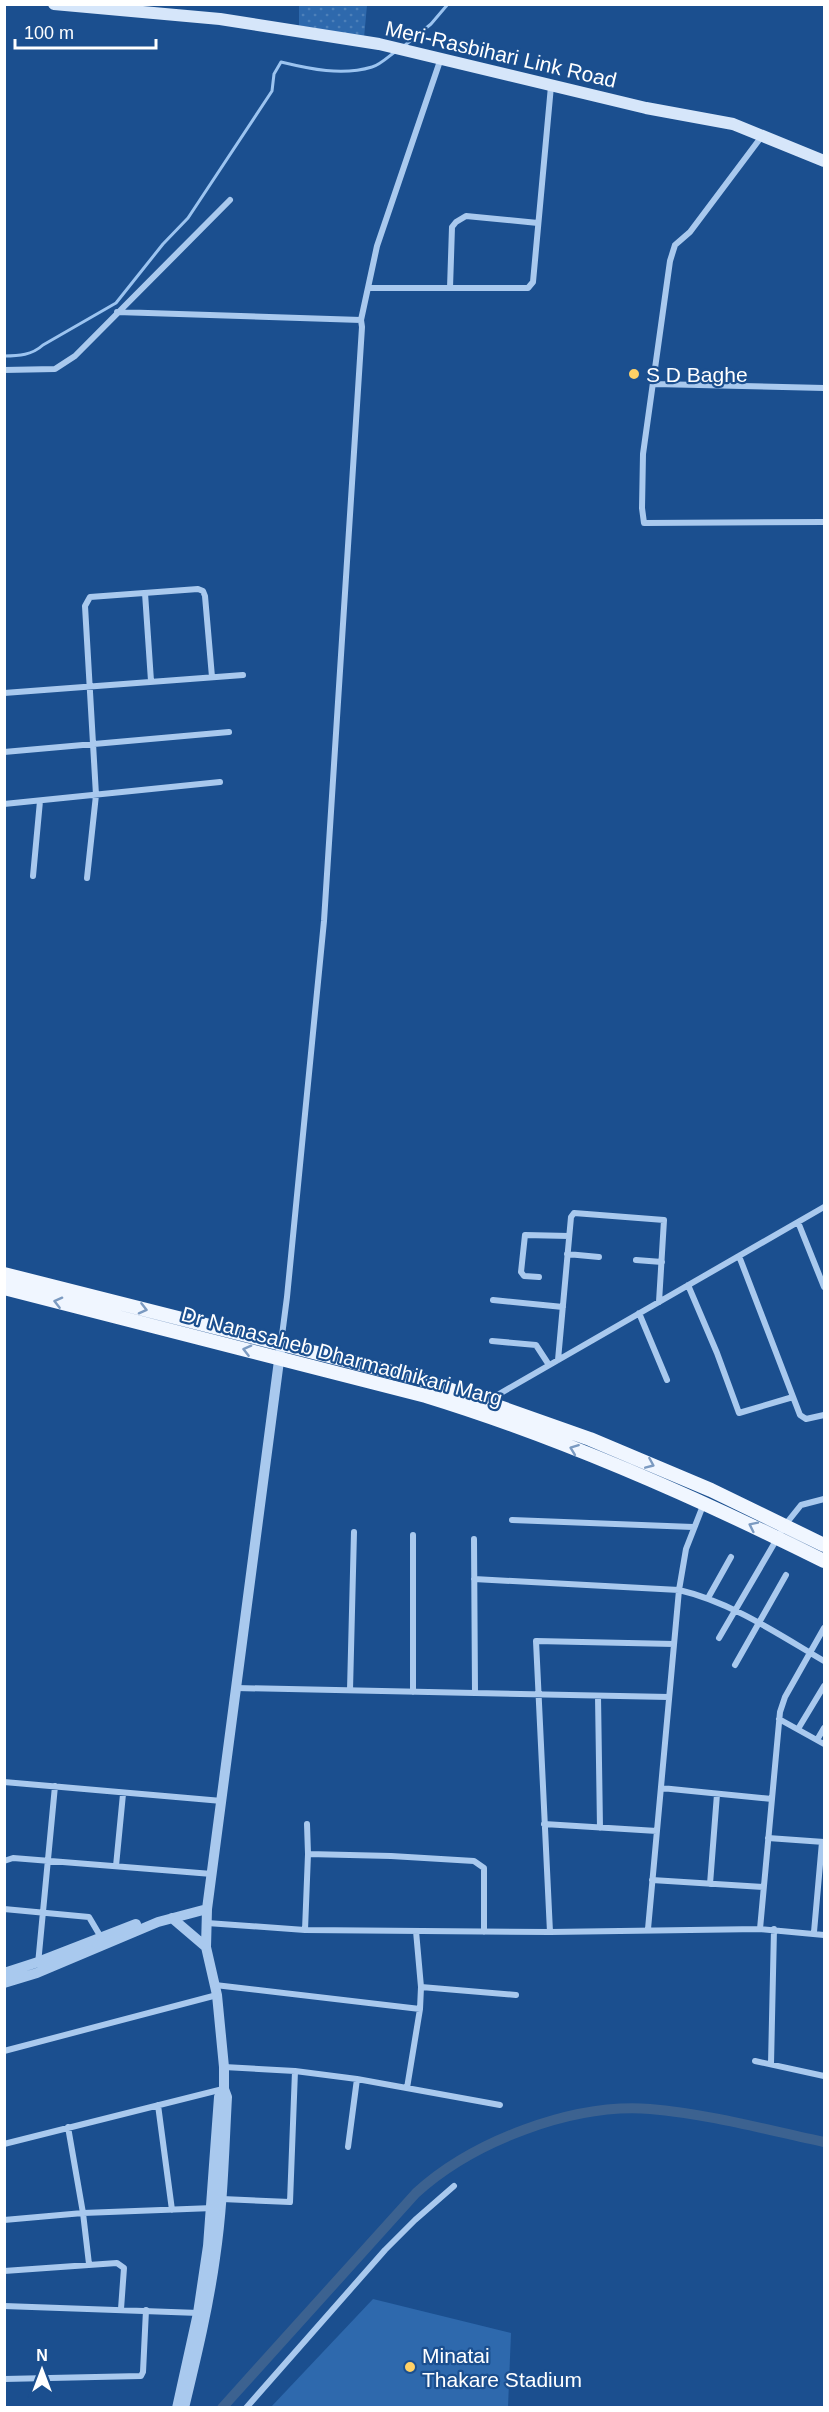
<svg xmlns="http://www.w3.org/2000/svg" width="829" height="2412" viewBox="0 0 829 2412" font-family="Arial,sans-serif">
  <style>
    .grass { fill: url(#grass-dots) }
    .pitch { fill: #2e69ad }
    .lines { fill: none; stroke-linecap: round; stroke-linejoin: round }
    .stream { stroke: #9cc4f0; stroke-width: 3 }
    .canal { stroke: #3c6290; stroke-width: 10 }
    .minor { stroke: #a9c9ee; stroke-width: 6 }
    .tertiary { stroke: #a9c9ee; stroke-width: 10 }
    .secondary { stroke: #d6e6fa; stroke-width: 12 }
    .primary { stroke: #f0f6ff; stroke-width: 14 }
    .oneway { stroke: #7b9ac1 }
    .poi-dot { fill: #ffd166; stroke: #1b4f8f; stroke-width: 2 }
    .labels { text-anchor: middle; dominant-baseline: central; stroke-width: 4.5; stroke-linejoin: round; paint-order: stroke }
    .street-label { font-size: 21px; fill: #fff; stroke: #1b4f8f }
    .poi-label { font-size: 21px; fill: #fff; stroke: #1b4f8f; text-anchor: start }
  </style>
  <defs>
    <pattern id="grass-dots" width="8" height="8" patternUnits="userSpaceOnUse" patternTransform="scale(1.5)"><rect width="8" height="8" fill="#2e69ad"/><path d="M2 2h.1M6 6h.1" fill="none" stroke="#4d80b9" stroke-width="1.8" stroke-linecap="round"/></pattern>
  </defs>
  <rect width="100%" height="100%" fill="#1b4f8f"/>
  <path class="grass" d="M 299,5 L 367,5 L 364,38 L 299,29 Z"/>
  <path class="pitch" d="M 373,2299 L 511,2333 L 508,2407 L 271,2407 Z"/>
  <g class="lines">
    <path class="stream" d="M 404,46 L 431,24 L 448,4
      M 4,356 C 19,356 32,355 43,345 L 116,303 L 163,244 L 188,218 L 272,91 L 274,74 L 281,62 C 310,69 342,76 372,67 C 380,65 389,56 396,51"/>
    <path class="canal" d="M 222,2408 L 416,2193 C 473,2141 573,2103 650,2109 C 709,2114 767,2130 824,2142"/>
    <path class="minor" d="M 762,136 L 690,232 L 675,245 L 670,261 L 643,454 L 642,508 L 644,523 L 824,522
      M 368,288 L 528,288 L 533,282 L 551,86
      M 450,288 L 452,227 L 456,222 L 466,216 L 538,223
      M 117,312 L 361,320
      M 4,370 L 55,369 L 75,356 L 230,200
      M 655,384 L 824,388
      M 145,593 L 151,681
      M 4,693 L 243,675
      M 4,752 L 229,732
      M 4,804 L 220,782
      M 33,876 L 40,801
      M 87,878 L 96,795 L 85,606 L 90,597 L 198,589 L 203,591 L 205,596 L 212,677
      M 798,1222 L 824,1287
      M 567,1254 L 599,1257
      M 739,1256 L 800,1415 L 806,1419 L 824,1415
      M 636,1260 L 662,1262
      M 539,1277 L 524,1276 L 521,1272 L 525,1235 L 569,1236
      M 688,1285 L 717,1353 L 739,1413 L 793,1397
      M 493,1300 L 563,1307
      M 639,1313 L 667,1380
      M 492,1341 L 536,1345 L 549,1365
      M 281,1343 L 287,1297 L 324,921 L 362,327 L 361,320 L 377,246 L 441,58
      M 558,1360 L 571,1217 L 574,1213 L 664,1220 L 659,1302
      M 487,1401 L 824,1207
      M 512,1520 L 693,1527
      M 413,1535 L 413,1692
      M 474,1539 L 475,1693
      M 474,1579 L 679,1590 C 731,1602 778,1634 824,1661
      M 708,1598 L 731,1557
      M 719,1638 L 785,1525 L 801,1505 L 824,1499
      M 735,1665 L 786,1575
      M 236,1688 L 669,1697
      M 350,1690 L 354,1532
      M 598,1696 L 600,1828
      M 779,1719 L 824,1744
      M 798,1729 L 824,1686
      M 817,1740 L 824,1728
      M 4,1782 L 222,1801
      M 661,1788 L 772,1799
      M 307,1824 L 308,1854
      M 544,1824 L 657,1831
      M 768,1838 L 824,1842
      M 4,1861 L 13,1858 L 212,1874
      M 116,1866 L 123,1794
      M 652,1880 L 763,1887
      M 710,1884 L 717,1794
      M 4,1909 L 89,1917 L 102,1939
      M 207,1923 L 305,1930 L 550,1932 L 760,1929 L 824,1935
      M 648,1929 L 679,1590 L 686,1549 L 704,1503
      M 760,1929 L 780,1712 L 785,1697 L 824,1628
      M 305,1930 L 308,1854 L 391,1856 L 474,1861 L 484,1868 L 484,1932
      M 550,1932 L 536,1641 L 674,1644
      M 814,1932 L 822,1842
      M 38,1964 L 55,1786
      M 215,1985 L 420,2009 L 421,1987 L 416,1931
      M 421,1987 L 516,1995
      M 4,2051 L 217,1995
      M 755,2061 L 824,2076
      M 771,2064 L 774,1929
      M 224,2067 L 295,2071 L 357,2079 L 500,2105
      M 407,2088 L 420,2009
      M 158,2105 L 172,2210
      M 68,2127 L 83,2213 L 89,2264
      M 4,2144 L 223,2089
      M 348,2147 L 357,2079
      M 222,2199 L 290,2202 L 295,2071
      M 4,2220 L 83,2213 L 213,2208
      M 4,2271 L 117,2263 L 124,2268 L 121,2309
      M 4,2306 L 199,2313
      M 4,2379 L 141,2376 L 143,2372 L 146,2310
      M 246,2408 L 385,2250 L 415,2220 L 454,2186"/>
    <path class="tertiary" d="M 172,1918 L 206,1947
      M 4,1973 L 38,1962 L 136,1924
      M 4,1983 L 37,1973 L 158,1922 L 207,1909
      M 177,2408 L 198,2313 L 208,2246 L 219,2097 L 224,2089
      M 184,2408 C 196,2358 208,2309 215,2258 C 223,2205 224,2151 227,2097 L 224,2089 L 224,2067 L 217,1995 L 206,1947 L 207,1909 L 280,1353"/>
    <path class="secondary" d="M 54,4 L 220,19 L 379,44 L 646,108 L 733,124 L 824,161"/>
    <path class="primary" d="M 4,1274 L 420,1379 L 590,1439 L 711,1490 L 824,1545
      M 4,1288 L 426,1396 C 563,1438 696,1497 824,1561"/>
  </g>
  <defs><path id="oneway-chevron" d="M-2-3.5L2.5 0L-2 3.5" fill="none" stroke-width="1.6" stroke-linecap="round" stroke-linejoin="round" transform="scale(1.5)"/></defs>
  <g class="oneway">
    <use href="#oneway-chevron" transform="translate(58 1302) rotate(-166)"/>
    <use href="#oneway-chevron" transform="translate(143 1309) rotate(14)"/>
    <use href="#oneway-chevron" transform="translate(247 1350) rotate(-166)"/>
    <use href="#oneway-chevron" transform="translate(574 1449) rotate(-159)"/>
    <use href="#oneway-chevron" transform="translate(650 1464) rotate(23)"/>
    <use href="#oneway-chevron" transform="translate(753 1526) rotate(-154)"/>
  </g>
  <g class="poi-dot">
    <circle cx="634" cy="374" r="6"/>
    <circle cx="410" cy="2367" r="6"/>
  </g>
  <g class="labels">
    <g class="street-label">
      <text transform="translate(501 54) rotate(13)">Meri-Rasbihari Link Road</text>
      <text transform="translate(342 1356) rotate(15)">Dr Nanasaheb Dharmadhikari Marg</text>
    </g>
    <g class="poi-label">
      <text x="646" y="374">S D Baghe</text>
      <text x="422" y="2355">Minatai<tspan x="422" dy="24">Thakare Stadium</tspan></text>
    </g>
  </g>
  <rect width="829" height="2412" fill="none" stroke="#ffffff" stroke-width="12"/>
  <g transform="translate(42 2370)" stroke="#1b4f8f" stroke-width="4.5" paint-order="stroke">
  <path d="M0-4.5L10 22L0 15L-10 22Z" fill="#ffffff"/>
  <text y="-9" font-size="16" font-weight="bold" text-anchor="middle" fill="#ffffff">N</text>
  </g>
  <path d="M15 39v9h141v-9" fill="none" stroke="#ffffff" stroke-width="3"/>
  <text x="24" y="39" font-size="18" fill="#ffffff" stroke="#1b4f8f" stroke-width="4.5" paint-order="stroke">100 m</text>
</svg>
